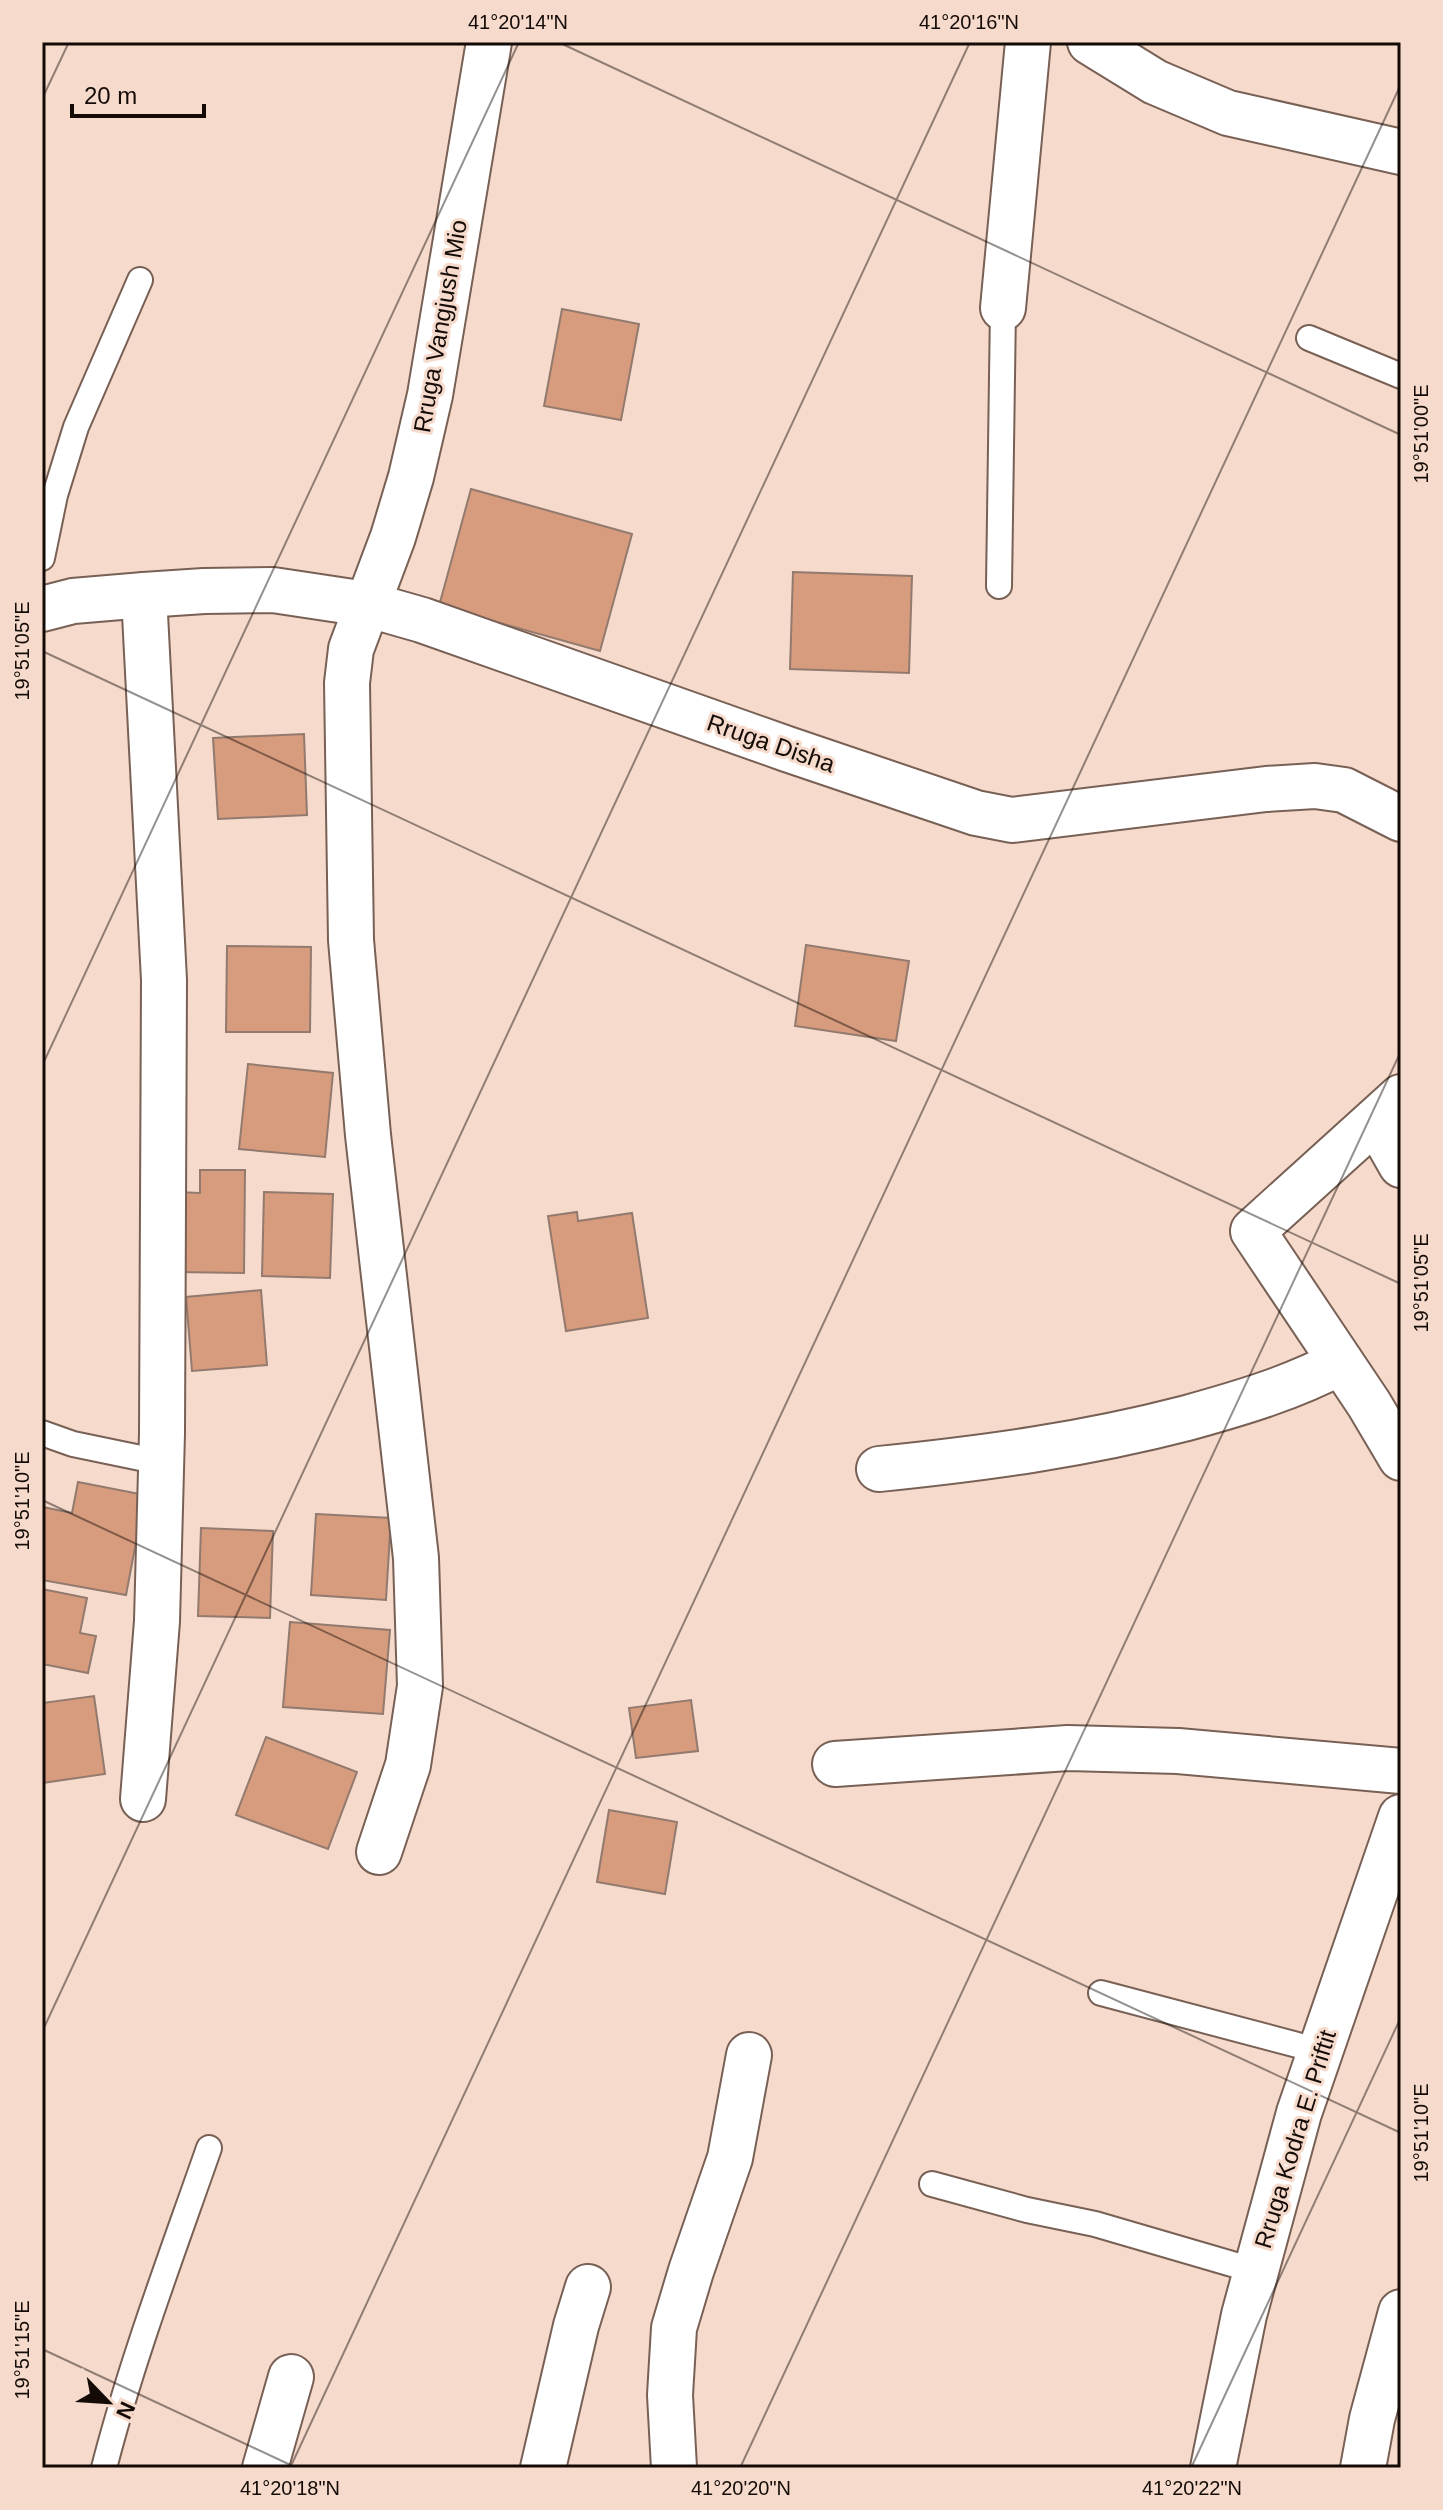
<svg xmlns="http://www.w3.org/2000/svg" width="1443" height="2510" viewBox="0 0 1443 2510" font-family="Arial,sans-serif">
  <style>
    .building { fill: #d79b7d; stroke: #927a6e; stroke-width: 2 }
    .lines { fill: none; stroke-linecap: round; stroke-linejoin: round }
    .service-casing { stroke: #786055; stroke-width: 28 }
    .minor-casing { stroke: #786055; stroke-width: 48 }
    .tertiary-casing { stroke: #786055; stroke-width: 48 }
    .service { stroke: #fff; stroke-width: 24 }
    .minor { stroke: #fff; stroke-width: 44 }
    .tertiary { stroke: #fff; stroke-width: 44 }
    .ticks { fill: none; stroke: #140b07; stroke-width: 2; stroke-opacity: 0.45 }
    .labels { text-anchor: middle; dominant-baseline: central; stroke-width: 6; stroke-linejoin: round; paint-order: stroke }
    .street-label { font-size: 24px; fill: #140b07; stroke: #f6dbcd }
    .neatline { fill: none; stroke: #140b07; stroke-width: 3 }
    .ticks-label { font-size: 20px; text-anchor: middle; fill: #140b07 }
  </style>
  <rect width="100%" height="100%" fill="#f6dbcd"/>
  <path class="building" d="M 562,309 L 639,324 L 621,420 L 544,406 Z
    M 471,489 L 632,534 L 600,651 L 439,606 Z
    M 793,572 L 912,576 L 909,673 L 790,669 Z
    M 304,734 L 307,815 L 218,819 L 213,738 Z
    M 806,945 L 909,961 L 896,1041 L 795,1026 Z
    M 227,946 L 311,947 L 310,1032 L 226,1032 Z
    M 248,1064 L 333,1073 L 325,1157 L 239,1149 Z
    M 200,1170 L 245,1170 L 244,1273 L 176,1272 L 177,1192 L 200,1193 Z
    M 264,1192 L 333,1194 L 330,1278 L 262,1276 Z
    M 577,1212 L 578,1221 L 632,1213 L 648,1318 L 566,1331 L 548,1216 Z
    M 261,1290 L 267,1365 L 192,1371 L 186,1297 Z
    M 78,1482 L 145,1495 L 126,1595 L 42,1580 L 43,1507 L 72,1513 Z
    M 316,1514 L 391,1518 L 386,1600 L 311,1595 Z
    M 201,1528 L 273,1531 L 270,1618 L 198,1616 Z
    M 42,1589 L 87,1598 L 80,1633 L 96,1636 L 88,1673 L 42,1664 Z
    M 290,1622 L 390,1630 L 383,1714 L 283,1707 Z
    M 94,1696 L 105,1774 L 42,1783 L 42,1703 Z
    M 691,1700 L 698,1751 L 636,1758 L 629,1708 Z
    M 266,1737 L 357,1772 L 328,1849 L 236,1815 Z
    M 609,1810 L 677,1822 L 665,1894 L 597,1882 Z"/>
  <g class="lines">
    <g class="service-casing">
      <path id="service" d="M 1309,338 L 1401,376
        M 42,558 L 55,495 L 76,427 L 140,280
        M 999,586 L 1003,308
        M 42,1433 L 73,1444 L 160,1462
        M 1101,1993 L 1320,2051
        M 932,2184 L 1027,2210 L 1095,2224 L 1256,2271
        M 104,2468 C 132,2359 172,2254 209,2148"/>
    </g>
    <g class="minor-casing">
      <path id="minor" d="M 1003,308 L 1028,42
        M 1401,1097 L 1253,1231 L 1369,1404 L 1401,1458
        M 1376,1121 L 1401,1165
        M 879,1469 C 986,1458 1083,1445 1187,1418 C 1241,1403 1292,1388 1341,1362
        M 835,1764 L 1068,1748 L 1178,1751 L 1401,1771
        M 143,1799 L 157,1621 L 162,1433 L 164,980 L 144,595
        M 379,1852 L 408,1765 L 420,1686 L 416,1558 L 368,1135 L 351,940 L 347,683 L 351,649 L 393,537 L 411,477 L 430,395 L 489,42
        M 265,2468 L 291,2377
        M 543,2468 L 576,2326 L 588,2287
        M 674,2468 L 670,2395 L 674,2328 L 691,2271 L 730,2158 L 749,2055
        M 1213,2468 L 1244,2315 L 1299,2113 L 1401,1817
        M 1363,2468 L 1372,2419 L 1401,2312"/>
    </g>
    <g class="tertiary-casing">
      <path id="tertiary" d="M 1090,42 L 1155,82 L 1228,113 L 1401,152
        M 42,609 L 73,601 L 144,595 L 204,591 L 273,590 L 366,604 L 422,620 L 787,749 L 976,813 L 1012,820 L 1266,789 L 1315,786 L 1344,790 L 1401,819"/>
    </g>
    <use href="#service" class="service"/>
    <use href="#minor" class="minor"/>
    <use href="#tertiary" class="tertiary"/>
  </g>
  <path class="ticks" d="M 558,42 L 1401,435M 42,99 L 69,42M 42,651 L 1401,1284M 42,1066 L 519,42M 42,1500 L 1401,2133M 42,2032 L 970,42M 42,2349 L 297,2468M 290,2468 L 1401,84M 740,2468 L 1401,1051M 1191,2468 L 1401,2017"/>
  <g class="labels">
    <g class="street-label">
      <text transform="translate(440 326) rotate(-80)">Rruga Vangjush Mio</text>
      <text transform="translate(771 743) rotate(19)">Rruga Disha</text>
      <text transform="translate(1295 2139) rotate(-73)">Rruga Kodra E. Priftit</text>
    </g>
  </g>
  <rect width="1443" height="2510" fill="none" stroke="#f6dbcd" stroke-width="88"/>
  <g transform="translate(108 2402) rotate(115)" stroke="#f6dbcd" stroke-width="6" paint-order="stroke">
  <path d="M0-6L14 30L0 20L-14 30Z" fill="#140b07"/>
  <text y="-12" font-size="22" font-weight="bold" text-anchor="middle" fill="#140b07">N</text>
  </g>
  <path d="M72 104v12h132v-12" fill="none" stroke="#140b07" stroke-width="4"/>
  <text x="84" y="104" font-size="24" fill="#140b07" stroke="#f6dbcd" stroke-width="6" paint-order="stroke">20 m</text>
  <rect x="44" y="44" width="1355" height="2422" class="neatline"/>
  <g class="ticks-label">
    <text x="518" y="29">41°20'14"N</text>
    <text x="969" y="29">41°20'16"N</text>
    <text transform="translate(1421 434) rotate(-90)" y="7">19°51'00"E</text>
    <text transform="translate(22 651) rotate(-90)" y="7">19°51'05"E</text>
    <text transform="translate(1421 1283) rotate(-90)" y="7">19°51'05"E</text>
    <text transform="translate(22 1501) rotate(-90)" y="7">19°51'10"E</text>
    <text transform="translate(1421 2133) rotate(-90)" y="7">19°51'10"E</text>
    <text transform="translate(22 2350) rotate(-90)" y="7">19°51'15"E</text>
    <text x="290" y="2495">41°20'18"N</text>
    <text x="741" y="2495">41°20'20"N</text>
    <text x="1192" y="2495">41°20'22"N</text>
  </g>
</svg>
